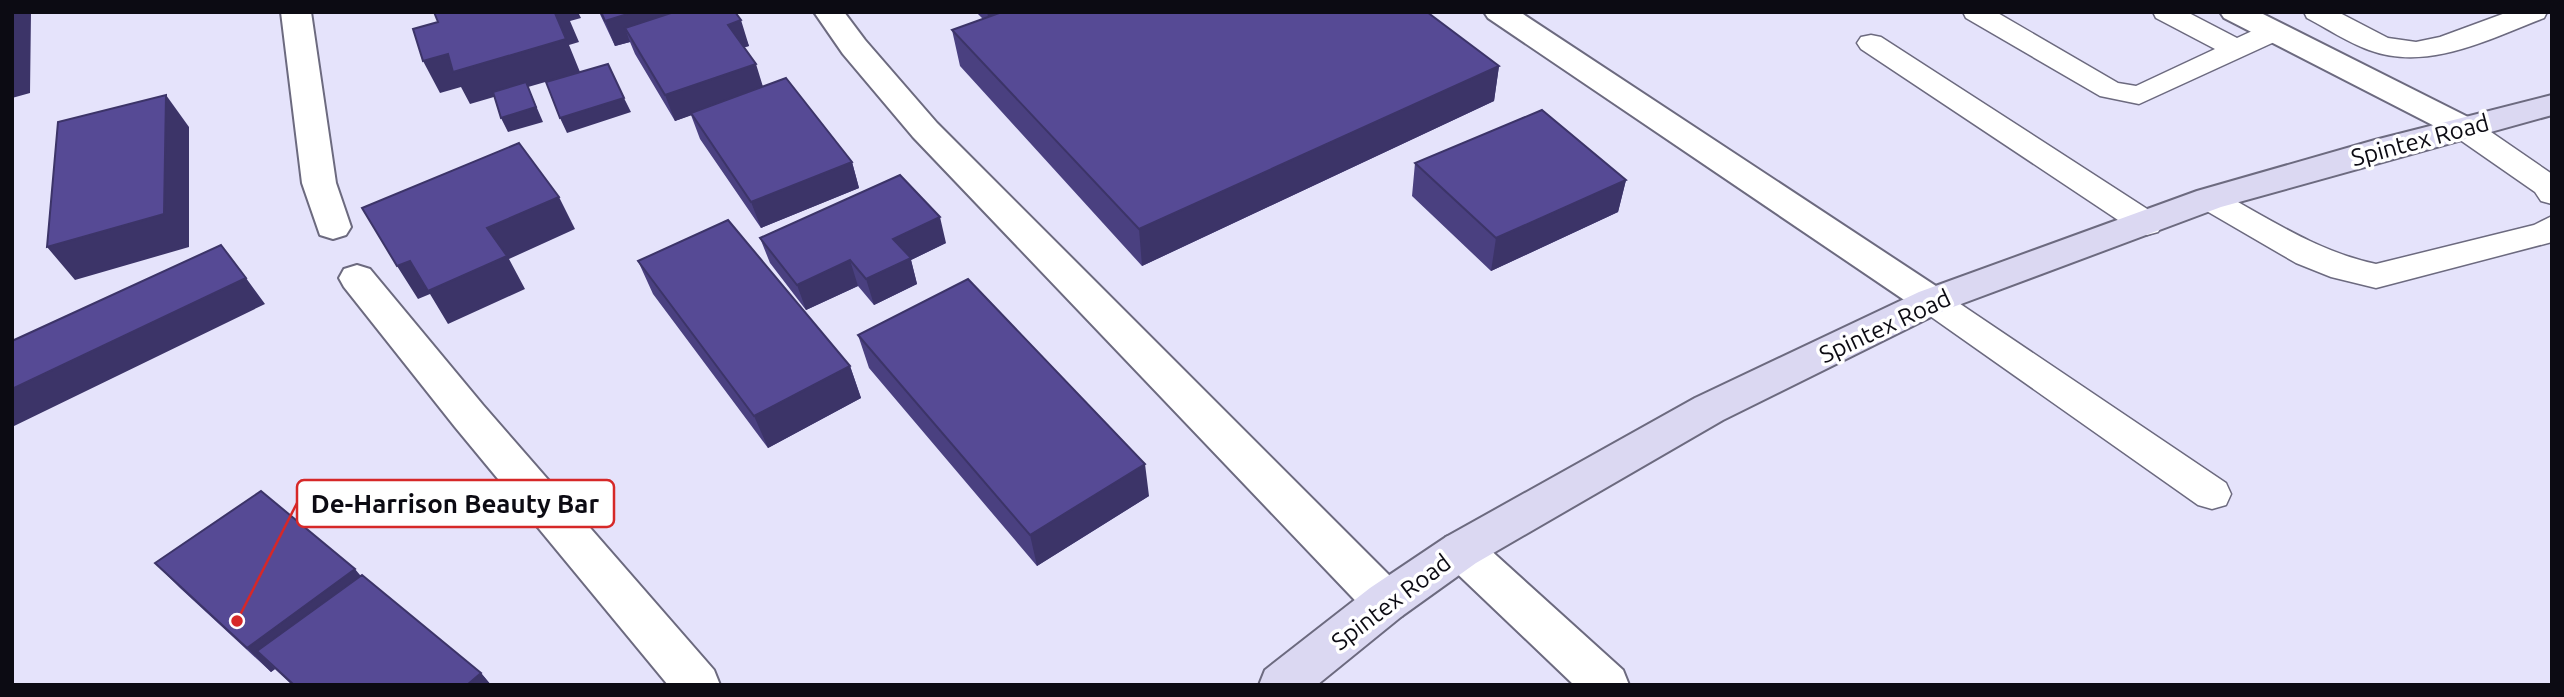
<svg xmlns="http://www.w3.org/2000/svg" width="2564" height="697" viewBox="0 0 2564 697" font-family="Ubuntu,sans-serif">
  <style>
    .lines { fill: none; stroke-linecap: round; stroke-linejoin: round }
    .lane-casing { stroke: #6c6a7f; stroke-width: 3 }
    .street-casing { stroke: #6c6a7f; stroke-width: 4 }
    .secondary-casing { stroke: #6c6a7f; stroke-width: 4 }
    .lane { fill: #fff; fill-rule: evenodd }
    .street { fill: #fff; fill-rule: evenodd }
    .secondary { fill: #dbd8f2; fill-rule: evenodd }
    .wall { fill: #4a4080 }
    .shaded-wall { fill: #3c3468 }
    .building { fill: #564a95; stroke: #3c3468; stroke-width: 2 }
    .labels { text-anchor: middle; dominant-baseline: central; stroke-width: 7; stroke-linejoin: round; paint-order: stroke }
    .street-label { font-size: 24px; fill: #0c0b13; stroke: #fff }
    .leader { fill: none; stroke: #d62828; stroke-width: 2.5 }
    .callout-dot { fill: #d62828; stroke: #fff; stroke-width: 2.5 }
    .callout { fill: #fff; stroke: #d62828; stroke-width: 2.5 }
    .callout-label { font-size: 26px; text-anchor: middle; font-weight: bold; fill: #0c0b13 }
  </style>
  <rect width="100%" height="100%" fill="#e5e3fb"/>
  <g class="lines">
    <g class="lane-casing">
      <path id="lane" d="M 1963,12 L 1996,12 L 2118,83 L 2136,86 L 2215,49 L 2156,18 L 2153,12 L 2187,12 L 2237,38 L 2263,26 L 2273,24 L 2283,26 L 2287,32 L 2283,38 L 2139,104 L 2100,96 L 1966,18 Z
        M 2304,12 L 2338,12 L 2388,38 L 2416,42 L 2440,37 L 2508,12 L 2547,12 L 2544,18 C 2489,39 2428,72 2369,50 C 2347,42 2328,29 2307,18 Z
        M 1871,35 L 1881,37 L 2158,216 L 2163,224 L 2158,232 L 2147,235 L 2136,232 L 1861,49 L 1857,43 L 1861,37 Z
        M 2464,119 L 2475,121 L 2552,174 L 2552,204 L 2541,201 L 2535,192 L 2453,135 L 2449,128 L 2453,121 Z
        M 2209,189 L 2220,192 C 2271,220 2319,252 2376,264 L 2534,225 L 2552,216 L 2552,242 L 2376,288 L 2331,277 L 2296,263 L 2198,206 L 2193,199 L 2198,192 Z
        M 1932,289 L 1944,293 L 2226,483 L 2231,494 L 2226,505 L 2212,509 L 2198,505 L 1920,309 L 1915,301 L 1920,293 Z"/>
    </g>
    <g class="street-casing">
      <path id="street" d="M 281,12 L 311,12 L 336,183 L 351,227 L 346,235 L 333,239 L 320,235 L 302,183 Z
        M 814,12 L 844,12 L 865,40 L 937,123 L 1402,588 L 1408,602 L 1402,616 L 1386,621 L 1370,616 L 913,137 L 843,54 Z
        M 1484,12 L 1520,12 L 1945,292 L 1951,301 L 1945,310 L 1932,314 L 1919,310 L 1488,18 Z
        M 2220,12 L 2259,12 L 2476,121 L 2480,128 L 2476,135 L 2464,138 L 2452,135 L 2224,18 Z
        M 357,265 L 370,269 L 483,405 L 714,670 L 720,685 L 668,685 L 455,427 L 344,287 L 339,278 L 344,269 Z
        M 1461,532 L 1476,537 L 1623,670 L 1629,685 L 1574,685 L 1446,563 L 1439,550 L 1446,537 Z"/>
    </g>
    <g class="secondary-casing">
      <path id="secondary" d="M 2552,95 L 2552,115 L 2221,207 L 1945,310 L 1723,420 L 1476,563 L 1402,616 L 1317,685 L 1259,685 L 1265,670 L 1370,588 L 1446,537 L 1695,398 L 1919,292 L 2197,191 L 2375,140 Z"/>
    </g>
    <use href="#lane" class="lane"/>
    <use href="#street" class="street"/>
    <use href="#secondary" class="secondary"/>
  </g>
  <path class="wall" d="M 599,12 L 735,12 L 749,46 L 744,47 L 763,87 L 852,162 L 859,188 L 761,228 L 700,139 L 691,115 L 675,121 L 635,54 L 630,42 L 615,46 Z
    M 976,12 L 1427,12 L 1499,66 L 1494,101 L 1142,266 L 960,66 L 952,30 L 983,19 Z
    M 1415,163 L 1626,180 L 1618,212 L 1491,271 L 1412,196 Z
    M 760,238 L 946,243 L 911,260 L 917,284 L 874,305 L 858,286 L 806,310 L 770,263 Z
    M 638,261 L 850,366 L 861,398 L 768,448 L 653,294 Z
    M 858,335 L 1149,496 L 1037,566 L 869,368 Z
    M 155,563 L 360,575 L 481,673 L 491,685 L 292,685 L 275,669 L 271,672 L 180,588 Z"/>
  <path class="shaded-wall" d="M 12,12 L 31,12 L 30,93 L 12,98 Z
    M 558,12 L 578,12 L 581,18 L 570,21 L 579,42 L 569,45 L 580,72 L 528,87 L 543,122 L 508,132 L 501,118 L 528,87 L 470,104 L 461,87 L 440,93 L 423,61 Z
    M 634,12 L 711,12 L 625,28 L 630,42 L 615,46 L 605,21 Z
    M 987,12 L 1030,12 L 990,27 Z
    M 741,20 L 749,46 L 736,50 L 728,25 Z
    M 756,64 L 764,90 L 675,121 L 665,95 Z
    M 1499,66 L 1494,101 L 1142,266 L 1139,229 Z
    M 166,95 L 189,127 L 189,247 L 75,280 L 47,247 Z
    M 624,98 L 631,112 L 567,133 L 560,118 Z
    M 852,162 L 859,188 L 761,228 L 751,202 Z
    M 1626,180 L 1618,212 L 1491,271 L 1496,238 Z
    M 559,197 L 575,229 L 509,259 L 525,289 L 448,324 L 430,294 L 418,299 L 397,266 Z
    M 940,217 L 946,243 L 911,260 L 917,284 L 874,305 L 866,279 L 893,239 Z
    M 850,260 L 858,286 L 806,310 L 797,285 Z
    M 246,278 L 265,304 L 12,427 L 12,389 Z
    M 850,366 L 861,398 L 768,448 L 754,416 Z
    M 1145,464 L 1149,496 L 1037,566 L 1030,535 Z
    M 355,569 L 375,593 L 257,651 L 275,669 L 271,672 L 247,648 Z
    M 481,673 L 491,685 L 467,685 Z"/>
  <path class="building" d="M 434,12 L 558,12 L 555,13 L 566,39 L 453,72 L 448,54 L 423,61 L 413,29 L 438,22 Z
    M 601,12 L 634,12 L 605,21 Z
    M 674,12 L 735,12 L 741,20 L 728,25 L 756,64 L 665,95 L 625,28 Z
    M 1002,12 L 1427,12 L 1499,66 L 1139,229 L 952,30 Z
    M 608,64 L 624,98 L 560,118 L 546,82 Z
    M 786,78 L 852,162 L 751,202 L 691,113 Z
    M 526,82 L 536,107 L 501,118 L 493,92 Z
    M 166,95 L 164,214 L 47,247 L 58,122 Z
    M 1542,110 L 1626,180 L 1496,238 L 1415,163 Z
    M 519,143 L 559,197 L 487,228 L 507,256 L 428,291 L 410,261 L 397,266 L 362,208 Z
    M 900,175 L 940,217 L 893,239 L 911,258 L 866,279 L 850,260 L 797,285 L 760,238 Z
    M 728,220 L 850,366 L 754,416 L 638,261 Z
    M 221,245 L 246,278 L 12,389 L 12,341 Z
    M 968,279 L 1145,464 L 1030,535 L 858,335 Z
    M 261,491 L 355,569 L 247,648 L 155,563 Z
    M 362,575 L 481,673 L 467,685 L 294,685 L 257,651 Z"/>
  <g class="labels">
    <g class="street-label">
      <text transform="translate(2420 140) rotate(-15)">Spintex Road</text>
      <text transform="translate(1885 326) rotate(-25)">Spintex Road</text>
      <text transform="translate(1391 602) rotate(-37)">Spintex Road</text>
    </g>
  </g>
  <path class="leader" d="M237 621L297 503"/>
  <circle class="callout-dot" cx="237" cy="621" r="7"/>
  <rect class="callout" x="297" y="480" width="317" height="47" rx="7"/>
  <g class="callout-label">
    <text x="455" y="513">De-Harrison Beauty Bar</text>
  </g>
  <rect width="2564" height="697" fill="none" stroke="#0c0b13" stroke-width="28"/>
</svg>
